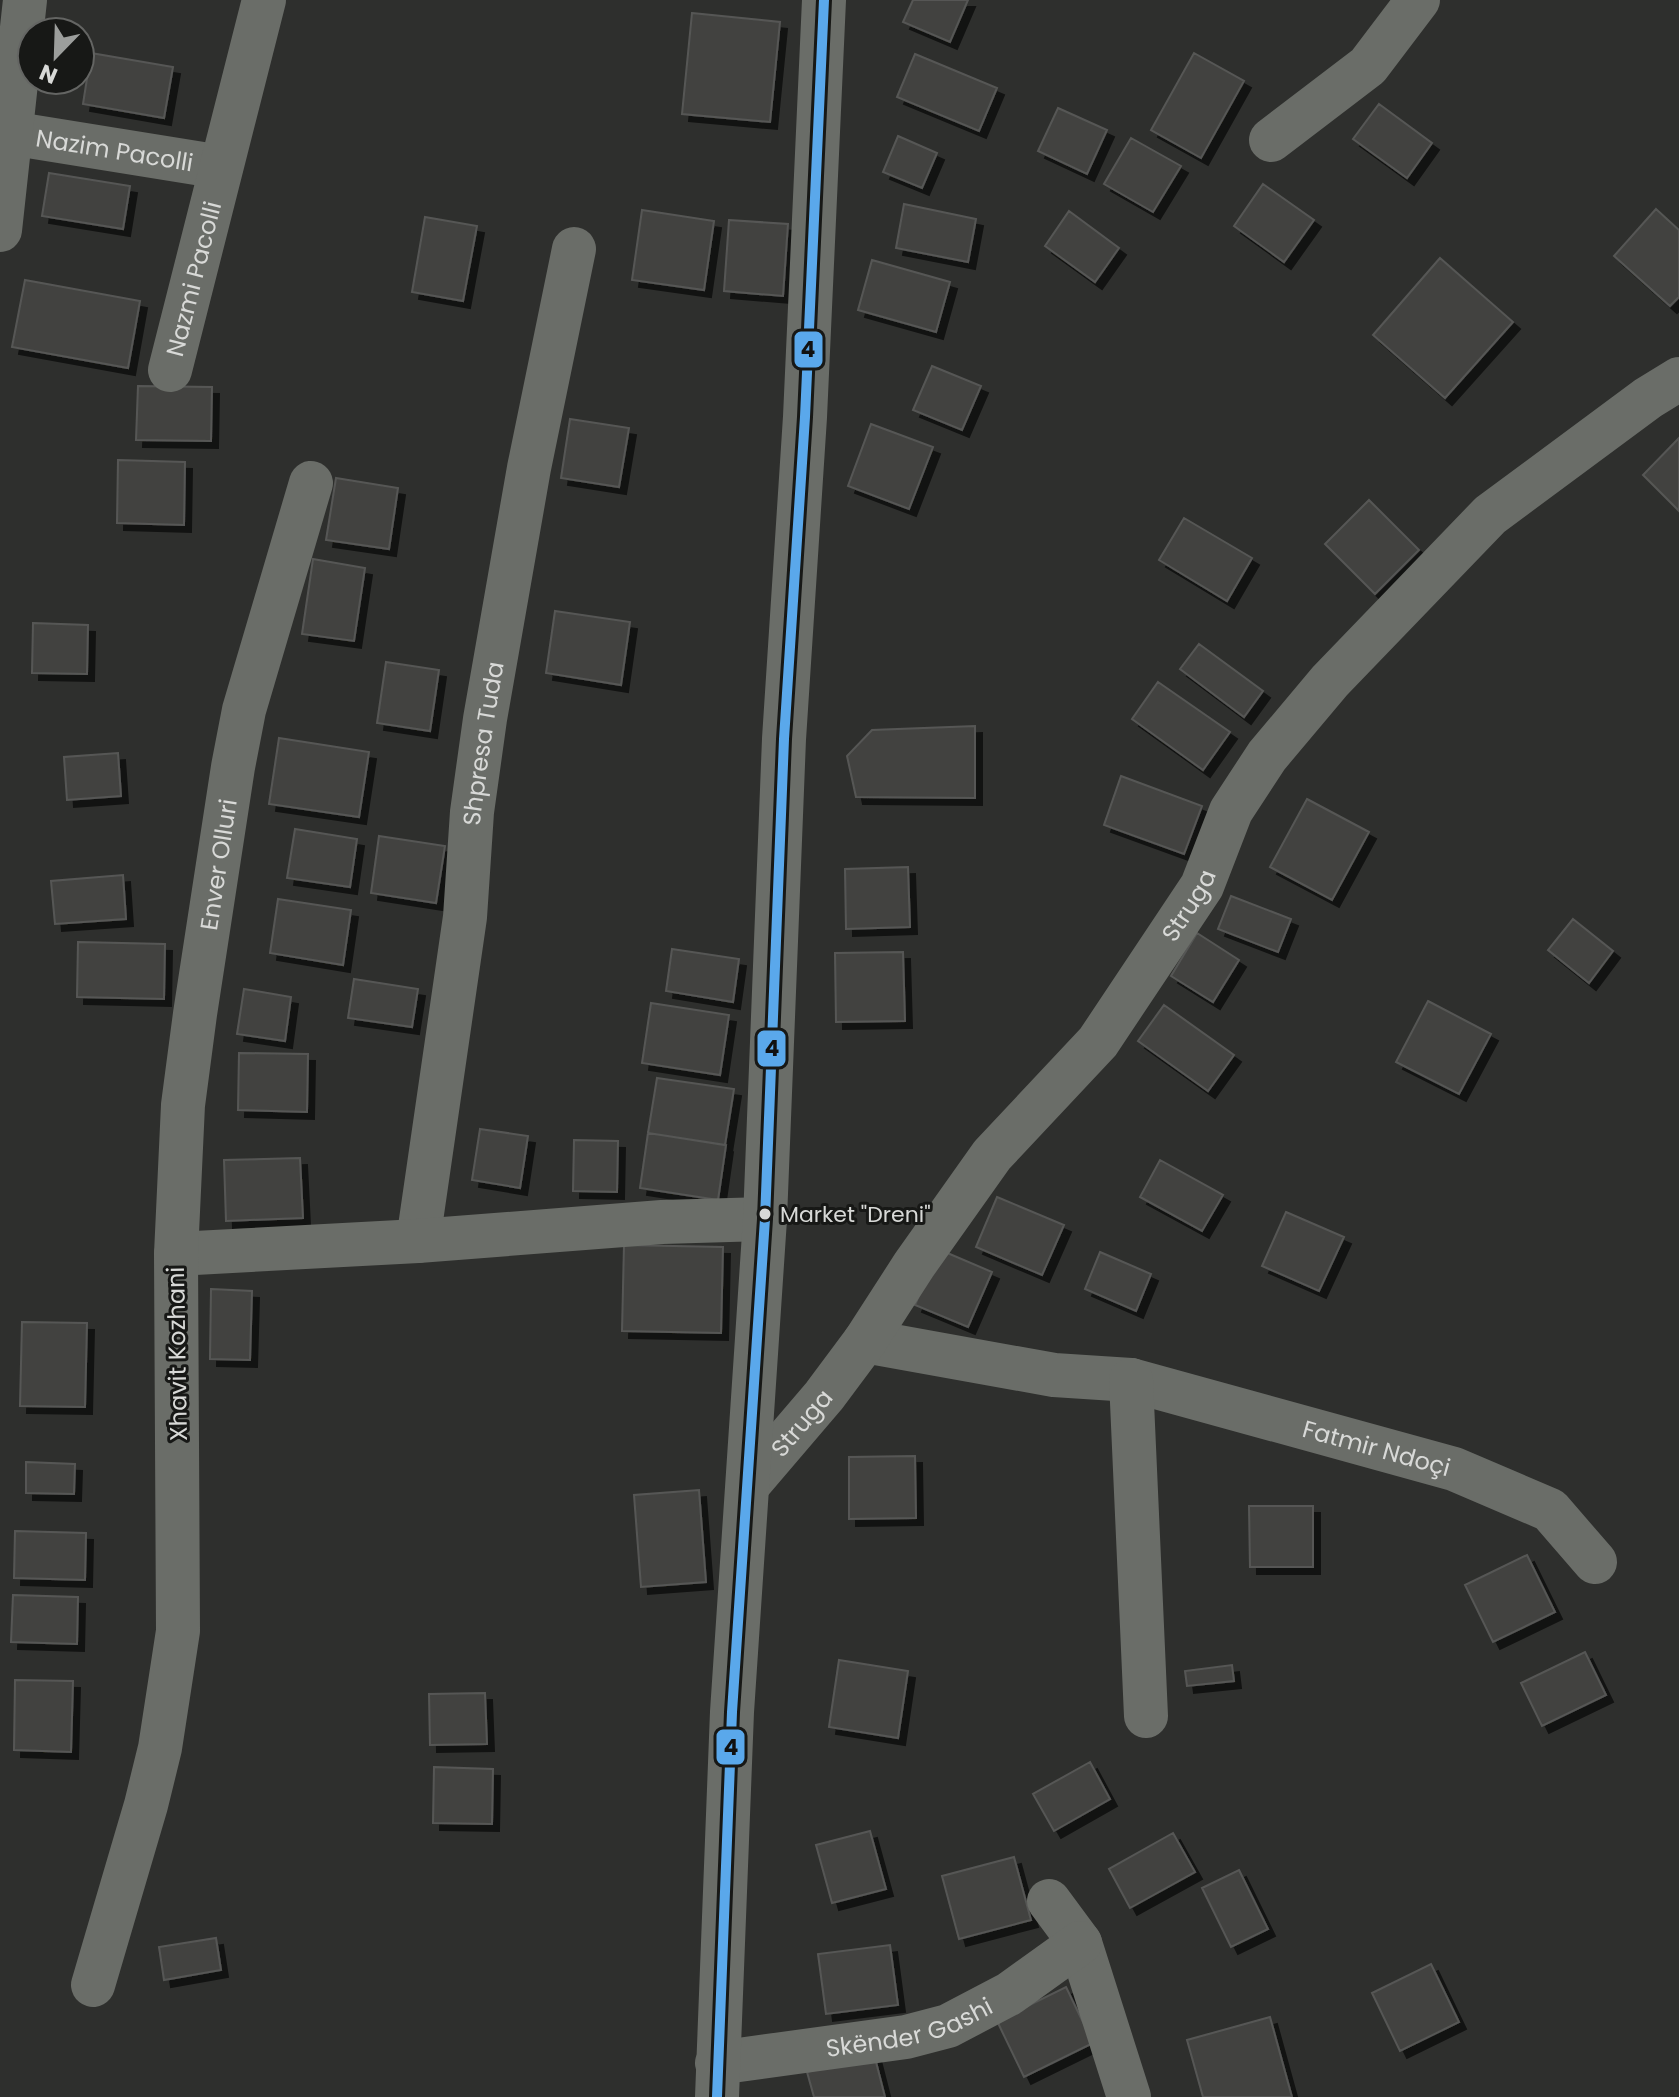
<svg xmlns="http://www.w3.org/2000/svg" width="1679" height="2097" viewBox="0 0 1679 2097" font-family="Poppins,sans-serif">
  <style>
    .building { fill: #424341; stroke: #565755; stroke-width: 2; filter: url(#shadow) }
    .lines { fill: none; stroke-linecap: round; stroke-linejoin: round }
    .minor { stroke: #6a6d68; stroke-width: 44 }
    .bus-1-casing { stroke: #171816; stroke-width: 16 }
    .bus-1 { stroke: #5aa8eb; stroke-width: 10 }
    .bus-dot { fill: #d8d9d7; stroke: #171816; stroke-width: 3 }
    .labels { text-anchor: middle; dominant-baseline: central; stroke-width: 6; stroke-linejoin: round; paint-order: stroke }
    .bus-label { font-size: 22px; fill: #d8d9d7; stroke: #171816; text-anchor: start }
    .street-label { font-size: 24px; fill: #d8d9d7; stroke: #171816 }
    .line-badge { stroke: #171816; stroke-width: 3 }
    .pale-badge-label { font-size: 22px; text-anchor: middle; font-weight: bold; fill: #111 }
  </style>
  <defs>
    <filter id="shadow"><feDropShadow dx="7" dy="7" stdDeviation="0" flood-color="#0009"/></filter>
  </defs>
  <rect width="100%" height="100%" fill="#2e2f2d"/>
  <path class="building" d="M 913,0 L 968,0 L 950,42 L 903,22 Z
    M 692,13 L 780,22 L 770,122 L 682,114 Z
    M 91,53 L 173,67 L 164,118 L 83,104 Z
    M 1194,53 L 1244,81 L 1201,158 L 1151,130 Z
    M 915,54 L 997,88 L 979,131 L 897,97 Z
    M 1379,104 L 1432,143 L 1407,178 L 1353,139 Z
    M 1058,108 L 1107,130 L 1087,174 L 1038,151 Z
    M 898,136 L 937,153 L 922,188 L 883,172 Z
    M 1131,138 L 1181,166 L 1153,212 L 1104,184 Z
    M 49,173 L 130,186 L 123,229 L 42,216 Z
    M 1263,184 L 1314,220 L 1284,262 L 1234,226 Z
    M 904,204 L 976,219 L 968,262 L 896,248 Z
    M 1656,209 L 1679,230 L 1679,297 L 1670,306 L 1614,256 Z
    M 642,210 L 714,221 L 704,290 L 632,280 Z
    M 1069,211 L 1119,248 L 1095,282 L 1045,246 Z
    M 425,217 L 477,226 L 463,301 L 412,292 Z
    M 729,220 L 788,224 L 783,296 L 724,291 Z
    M 1440,258 L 1513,322 L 1445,398 L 1373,335 Z
    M 872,260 L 950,282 L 936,332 L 858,310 Z
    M 25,280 L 140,301 L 128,368 L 12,347 Z
    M 932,366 L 981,386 L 962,430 L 913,410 Z
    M 138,386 L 212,387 L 211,441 L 136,440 Z
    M 570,419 L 629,428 L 619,487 L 561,478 Z
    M 871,424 L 933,447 L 909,509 L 848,486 Z
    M 1679,438 L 1679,511 L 1643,475 Z
    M 118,460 L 185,462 L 184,525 L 117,523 Z
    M 336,478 L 398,488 L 389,549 L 326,540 Z
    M 1369,500 L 1419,550 L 1375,594 L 1325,544 Z
    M 1184,518 L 1252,558 L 1227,601 L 1159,560 Z
    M 313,559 L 365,568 L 354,641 L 302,634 Z
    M 555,611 L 630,622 L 621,685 L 546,673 Z
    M 33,623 L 88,625 L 87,674 L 32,673 Z
    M 1199,644 L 1263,691 L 1244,717 L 1180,669 Z
    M 386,662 L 439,670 L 430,731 L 377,723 Z
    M 1158,682 L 1230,732 L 1203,770 L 1132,719 Z
    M 975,726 L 975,798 L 856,797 L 847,756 L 872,730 Z
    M 279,738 L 369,752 L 359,817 L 269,804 Z
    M 118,753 L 121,796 L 67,800 L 64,757 Z
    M 1121,776 L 1202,806 L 1184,854 L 1104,825 Z
    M 1307,799 L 1369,832 L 1332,900 L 1270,867 Z
    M 295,829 L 357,839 L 350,887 L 287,878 Z
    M 379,836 L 445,846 L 436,903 L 371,893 Z
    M 908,867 L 910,927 L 846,929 L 845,869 Z
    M 123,875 L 126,919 L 55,924 L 51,881 Z
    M 1231,896 L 1291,919 L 1278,952 L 1218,929 Z
    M 278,899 L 351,910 L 343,965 L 270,953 Z
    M 1573,919 L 1613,951 L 1589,983 L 1548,950 Z
    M 1197,933 L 1239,960 L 1213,1002 L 1171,976 Z
    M 78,942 L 165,944 L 164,999 L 77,997 Z
    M 672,949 L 739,959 L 733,1002 L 666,991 Z
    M 903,952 L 905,1021 L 836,1022 L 835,953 Z
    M 354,979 L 418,989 L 412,1027 L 348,1018 Z
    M 244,989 L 291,997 L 285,1041 L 237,1034 Z
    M 1428,1001 L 1491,1034 L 1459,1094 L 1396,1062 Z
    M 651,1003 L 729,1015 L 720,1075 L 642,1063 Z
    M 1164,1005 L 1234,1055 L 1208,1091 L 1138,1041 Z
    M 239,1053 L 308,1054 L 307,1112 L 238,1110 Z
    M 657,1078 L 734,1089 L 725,1145 L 648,1133 Z
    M 480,1129 L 528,1136 L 520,1188 L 472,1180 Z
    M 648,1133 L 726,1145 L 718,1200 L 640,1188 Z
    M 574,1140 L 618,1141 L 617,1192 L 573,1191 Z
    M 300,1158 L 303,1218 L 226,1221 L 224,1160 Z
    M 1160,1160 L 1223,1195 L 1202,1231 L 1140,1197 Z
    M 997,1197 L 1064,1225 L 1042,1275 L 976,1247 Z
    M 1286,1212 L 1344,1237 L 1319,1291 L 1262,1266 Z
    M 624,1245 L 723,1247 L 721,1333 L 622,1331 Z
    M 938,1249 L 992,1272 L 968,1327 L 915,1305 Z
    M 1100,1252 L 1151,1274 L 1136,1311 L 1085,1289 Z
    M 211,1289 L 252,1291 L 250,1360 L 210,1359 Z
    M 22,1322 L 87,1323 L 85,1407 L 20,1406 Z
    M 915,1456 L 916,1518 L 849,1519 L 849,1457 Z
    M 26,1462 L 75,1464 L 74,1494 L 26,1493 Z
    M 699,1490 L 706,1582 L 641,1587 L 634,1495 Z
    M 1249,1506 L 1313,1506 L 1313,1567 L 1250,1567 Z
    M 15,1531 L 86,1533 L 85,1580 L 14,1578 Z
    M 1527,1555 L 1555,1612 L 1493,1642 L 1465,1585 Z
    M 13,1595 L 78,1597 L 77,1644 L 11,1642 Z
    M 1585,1652 L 1606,1695 L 1542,1726 L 1521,1683 Z
    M 839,1660 L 908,1671 L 898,1738 L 829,1727 Z
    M 1232,1665 L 1234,1681 L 1187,1686 L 1185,1671 Z
    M 15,1680 L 73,1681 L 71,1752 L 14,1750 Z
    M 485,1693 L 487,1744 L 430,1745 L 429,1694 Z
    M 1090,1762 L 1110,1799 L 1054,1831 L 1033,1794 Z
    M 434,1767 L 493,1769 L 492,1824 L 433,1823 Z
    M 870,1831 L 886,1889 L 832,1903 L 816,1845 Z
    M 1173,1833 L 1195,1872 L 1130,1908 L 1109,1869 Z
    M 1014,1857 L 1031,1920 L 959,1939 L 942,1876 Z
    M 1239,1870 L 1268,1929 L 1231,1947 L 1202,1888 Z
    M 216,1938 L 221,1970 L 164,1980 L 159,1947 Z
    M 890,1945 L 898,2005 L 826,2014 L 818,1954 Z
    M 1431,1964 L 1459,2022 L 1400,2051 L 1372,1993 Z
    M 1066,1987 L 1093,2043 L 1024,2077 L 997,2021 Z
    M 1270,2017 L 1292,2097 L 1203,2097 L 1187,2040 Z
    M 874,2054 L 885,2097 L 814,2097 L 807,2072 Z"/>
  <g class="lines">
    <g class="minor">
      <path id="s1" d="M 10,133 L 221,167"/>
      <path d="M 1271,140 L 1368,66 L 1418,0"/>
      <path d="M 0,230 L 25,0"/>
      <path id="s2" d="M 170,370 L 264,0"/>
      <path id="s3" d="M 418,1241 L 465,917 L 472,812 L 485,719 L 529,468 L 574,249"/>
      <path d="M 176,1254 L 418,1241 L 662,1222 L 765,1219"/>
      <path id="s4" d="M 865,1341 L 1054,1375 L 1131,1380 L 1454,1469 L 1550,1510 L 1595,1562"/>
      <path d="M 1131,1380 L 1146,1716"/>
      <path id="s5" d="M 748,1485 L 824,1396 L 865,1341 L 914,1265 L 992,1155 L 1098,1042 L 1202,886 L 1231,811 L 1267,756 L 1330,681 L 1490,515 L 1648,398 L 1679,379"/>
      <path d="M 1049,1901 L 1080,1943 L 1129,2097"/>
      <path id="s6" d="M 93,1985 L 146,1805 L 160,1748 L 178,1631 L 176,1254 L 183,1105 L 195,1014 L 233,767 L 244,710 L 311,483"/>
      <path id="s7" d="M 717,2063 L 906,2037 L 948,2026 L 1009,1994 L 1080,1943"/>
      <path d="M 717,2097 L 732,1712 L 765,1219 L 784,739 L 805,417 L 824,0"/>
    </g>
    <g class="bus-1-casing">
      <path id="bus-1" d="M 717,2097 L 732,1712 L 765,1219 L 784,739 L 805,417 L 824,0"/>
    </g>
    <use href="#bus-1" class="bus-1"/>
  </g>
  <circle class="bus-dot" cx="765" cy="1214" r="7"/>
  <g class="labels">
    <g class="bus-label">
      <text x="780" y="1214">Market "Dreni"</text>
    </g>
    <g class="street-label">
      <text stroke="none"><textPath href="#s1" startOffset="106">Nazim Pacolli</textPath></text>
      <text stroke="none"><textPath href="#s2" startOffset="94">Nazmi Pacolli</textPath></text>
      <text stroke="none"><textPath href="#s3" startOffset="502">Shpresa Tuda</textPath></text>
      <text stroke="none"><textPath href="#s6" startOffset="1134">Enver Olluri</textPath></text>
      <text stroke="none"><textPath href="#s5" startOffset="730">Struga</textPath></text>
      <text transform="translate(177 1354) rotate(-91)">Xhavit Kozhani</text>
      <text stroke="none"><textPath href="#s5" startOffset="82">Struga</textPath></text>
      <text stroke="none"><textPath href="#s4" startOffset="524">Fatmir Ndoçi</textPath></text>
      <text stroke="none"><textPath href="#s7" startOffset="196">Skënder Gashi</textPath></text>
    </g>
  </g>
  <g class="line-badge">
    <rect x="793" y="330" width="31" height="39" rx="8" fill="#5aa8eb"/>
    <rect x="756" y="1029" width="31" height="39" rx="8" fill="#5aa8eb"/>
    <rect x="715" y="1728" width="31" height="38" rx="8" fill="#5aa8eb"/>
  </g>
  <g class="pale-badge-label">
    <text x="808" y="357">4</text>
    <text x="772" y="1056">4</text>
    <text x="731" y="1755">4</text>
  </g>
  <g transform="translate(56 56) rotate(203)"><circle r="38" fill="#171816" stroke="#646563" stroke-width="2"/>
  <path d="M0-6L14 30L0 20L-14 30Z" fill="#9c9e9c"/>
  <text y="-12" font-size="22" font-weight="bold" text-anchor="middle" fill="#d8d9d7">N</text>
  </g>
</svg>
